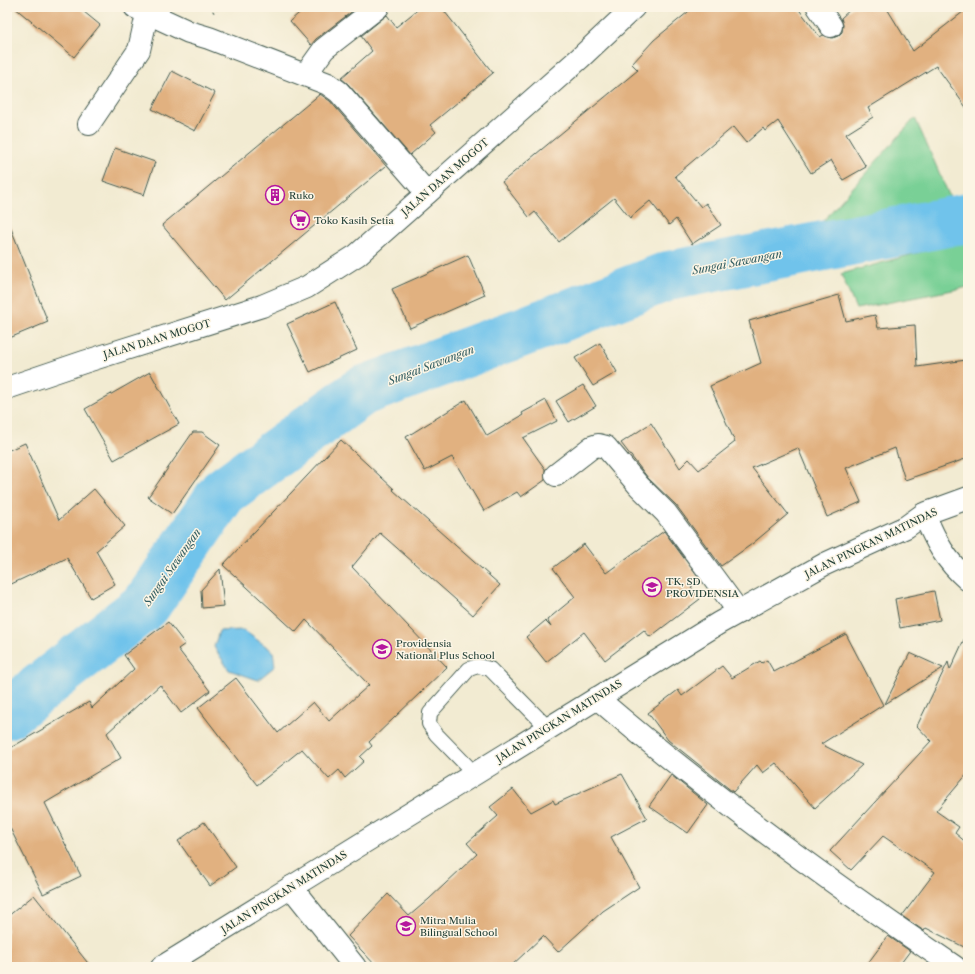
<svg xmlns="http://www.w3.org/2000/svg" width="975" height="974" viewBox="0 0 975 974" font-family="'Libre Caslon Text',serif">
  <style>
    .green { fill: #79d096; stroke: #4c8665 }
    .water { fill: #6fc3eb; stroke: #478090 }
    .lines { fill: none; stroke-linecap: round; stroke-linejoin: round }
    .river { stroke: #6fc3eb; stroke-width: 50 }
    .building { fill: #e1b180 }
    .service-casing { stroke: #3f574c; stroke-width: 16 }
    .minor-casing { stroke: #3f574c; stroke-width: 24 }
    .tertiary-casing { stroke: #3f574c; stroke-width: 24 }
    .secondary-casing { stroke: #3f574c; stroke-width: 24 }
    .path { stroke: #3f574c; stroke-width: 2.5; stroke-dasharray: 1 3; stroke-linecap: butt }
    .service { stroke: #fff; stroke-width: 14 }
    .minor { stroke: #fff; stroke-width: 22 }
    .tertiary { stroke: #fff; stroke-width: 22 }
    .secondary { stroke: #fff; stroke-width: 22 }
    .labels { text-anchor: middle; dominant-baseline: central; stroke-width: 3; stroke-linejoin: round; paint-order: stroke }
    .street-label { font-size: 10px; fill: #1f3d34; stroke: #fcf5e5 }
    .poi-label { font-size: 10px; fill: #1f3d34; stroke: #fcf5e5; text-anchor: start }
    .water-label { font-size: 11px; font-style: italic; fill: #335e62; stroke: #fcf5e5 }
  </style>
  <rect width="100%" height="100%" fill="#fcf5e5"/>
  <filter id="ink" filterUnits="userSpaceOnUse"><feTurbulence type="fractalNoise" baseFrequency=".025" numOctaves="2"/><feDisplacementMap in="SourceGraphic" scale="8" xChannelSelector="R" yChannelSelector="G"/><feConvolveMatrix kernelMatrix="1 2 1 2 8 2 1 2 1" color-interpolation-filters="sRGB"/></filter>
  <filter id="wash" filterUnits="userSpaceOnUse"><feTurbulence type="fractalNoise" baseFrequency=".012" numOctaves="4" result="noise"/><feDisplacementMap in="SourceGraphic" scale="16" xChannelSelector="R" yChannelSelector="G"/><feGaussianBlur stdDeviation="0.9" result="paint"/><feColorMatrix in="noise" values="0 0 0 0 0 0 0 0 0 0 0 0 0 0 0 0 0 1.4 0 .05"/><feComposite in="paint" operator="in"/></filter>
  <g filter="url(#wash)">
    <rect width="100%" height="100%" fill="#f2ebd2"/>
    <path class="green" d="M 915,118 L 953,204 L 814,231 Z
      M 968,239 L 968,287 L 856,309 L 841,274 Z"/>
    <path class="water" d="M 243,630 L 273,651 L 275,666 L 258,680 L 229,670 L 214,647 L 219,631 Z"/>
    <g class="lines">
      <path class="river" d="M 7,714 L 146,605 L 223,492 L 362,391 L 525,331 L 668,276 L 968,218"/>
    </g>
    <g id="blocks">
      <path class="building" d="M 14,7 L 78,7 L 100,25 L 74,57 Z
        M 306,7 L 358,7 L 316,39 L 311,45 L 290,21 Z
        M 421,7 L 441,7 L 493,73 L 430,125 L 436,132 L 410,155 L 348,84 L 341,78 L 372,51 L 361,36 L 387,15 L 396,27 Z
        M 694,7 L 797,7 L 820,37 L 823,35 L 832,38 L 838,36 L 842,32 L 843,25 L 841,18 L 853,7 L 886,7 L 913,51 L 968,8 L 968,110 L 936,66 L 868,108 L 873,117 L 846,134 L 866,167 L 843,180 L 831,160 L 811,173 L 778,121 L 765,131 L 763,128 L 746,143 L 733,127 L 675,176 L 701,207 L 706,203 L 721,225 L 692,244 L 676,219 L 669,225 L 650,201 L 630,218 L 614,198 L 559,242 L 535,212 L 529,217 L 502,182 L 638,70 L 632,64 L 654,40 Z
        M 172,71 L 215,93 L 195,131 L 152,109 Z
        M 320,94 L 330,101 L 386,166 L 225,300 L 162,225 Z
        M 115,148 L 155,162 L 144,195 L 103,181 Z
        M 8,221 L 48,322 L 7,339 L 7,222 Z
        M 468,255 L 485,295 L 410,328 L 392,289 Z
        M 839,295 L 846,321 L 875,315 L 878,328 L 915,325 L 917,367 L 966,360 L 968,378 L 968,458 L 905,480 L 895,448 L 846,468 L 861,502 L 827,517 L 798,448 L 752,468 L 788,514 L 752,544 L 721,566 L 676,505 L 648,478 L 621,443 L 651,423 L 680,468 L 689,459 L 699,470 L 735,442 L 710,386 L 761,363 L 749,321 Z
        M 335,302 L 357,350 L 310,372 L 287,324 Z
        M 600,343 L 617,372 L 593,386 L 575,358 Z
        M 150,372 L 179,424 L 114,460 L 85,409 Z
        M 583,385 L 596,406 L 569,422 L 556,401 Z
        M 466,400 L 487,436 L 523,415 L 522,413 L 546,400 L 557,421 L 523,438 L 545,469 L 545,480 L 521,497 L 517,492 L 484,511 L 452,457 L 425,471 L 406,437 Z
        M 193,432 L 202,432 L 220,445 L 172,514 L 148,497 Z
        M 341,440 L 394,489 L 393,490 L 500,585 L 473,615 L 380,533 L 352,567 L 447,667 L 369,742 L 372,746 L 360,757 L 364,761 L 345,778 L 339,770 L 329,779 L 302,749 L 257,785 L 198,708 L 236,678 L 278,733 L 313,702 L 329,721 L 369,685 L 306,620 L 296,632 L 223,565 Z
        M 25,443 L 59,520 L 94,489 L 125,526 L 96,551 L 115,584 L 91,598 L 67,558 L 7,586 L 7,451 Z
        M 664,531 L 700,580 L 691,587 L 700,599 L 650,637 L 644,630 L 605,660 L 584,632 L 546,662 L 526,637 L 545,621 L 551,627 L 547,620 L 575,597 L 553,568 L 584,544 L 606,573 Z
        M 220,569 L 224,606 L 202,608 L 201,590 Z
        M 934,591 L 940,620 L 900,628 L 895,599 Z
        M 168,622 L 185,644 L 178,649 L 210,691 L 181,713 L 160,685 L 107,733 L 121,758 L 45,803 L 81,876 L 43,894 L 7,822 L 7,750 L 89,702 L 92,708 L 134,669 L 124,655 Z
        M 968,631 L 968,773 L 936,811 L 959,827 L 955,833 L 968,844 L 968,949 L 926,928 L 924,931 L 902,916 L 935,872 L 883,836 L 851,870 L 830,851 L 931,741 L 917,726 L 948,662 L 950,670 Z
        M 846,634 L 883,705 L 821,744 L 862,765 L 815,808 L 776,763 L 763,773 L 757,765 L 733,792 L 668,740 L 648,713 L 678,690 L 682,696 L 722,666 L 732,678 L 760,661 L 762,663 L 767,660 L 774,672 Z
        M 910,653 L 943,668 L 885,704 Z
        M 622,774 L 647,818 L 611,837 L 639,887 L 603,911 L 558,952 L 543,936 L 510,967 L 377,967 L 348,936 L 388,894 L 409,916 L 429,899 L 477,854 L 467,843 L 498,816 L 490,807 L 513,789 L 531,812 L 553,800 L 555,804 Z
        M 671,775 L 708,805 L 688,833 L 649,806 Z
        M 204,822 L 236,867 L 210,886 L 178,841 Z
        M 34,895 L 91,967 L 7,967 L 7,917 Z
        M 888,936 L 910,951 L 898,967 L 865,967 Z"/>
    </g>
  </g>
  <g filter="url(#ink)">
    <use href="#blocks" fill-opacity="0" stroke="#3f574c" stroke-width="1"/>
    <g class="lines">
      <g class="service-casing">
        <path id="service" d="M 474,773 L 436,734 L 429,724 L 430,713 L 469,669 L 478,666 L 490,669 L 548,728"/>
      </g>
      <g class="minor-casing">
        <path id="minor" d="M 135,7 L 189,32 L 209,38 L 328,84 L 339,92 L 427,193
          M 818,7 L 831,26
          M 306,74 L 324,49 L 378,7
          M 89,124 L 139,50 L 147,14
          M 556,475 L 592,447 L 598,445 L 606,447 L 639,486 L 666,513 L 739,612
          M 924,514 C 936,542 945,560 968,580
          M 597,698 C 710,795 831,883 955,967
          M 291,887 L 355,967"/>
      </g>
      <g class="tertiary-casing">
        <path id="tertiary" d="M 162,967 L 719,623 L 825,564 L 906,527 L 924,514 L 968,498"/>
      </g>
      <g class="secondary-casing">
        <path id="secondary" d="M 7,388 L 84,362 L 262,306 L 307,287 L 357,255 L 580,58 L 634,7"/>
      </g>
      <path class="path" d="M 213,12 L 219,7"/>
      <use href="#service" class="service"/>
      <use href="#minor" class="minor"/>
      <use href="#tertiary" class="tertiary"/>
      <use href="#secondary" class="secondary"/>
    </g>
  </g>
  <defs>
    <g id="building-ring" transform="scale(1)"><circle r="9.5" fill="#fcf5e5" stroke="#b5179e" stroke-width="1.5"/><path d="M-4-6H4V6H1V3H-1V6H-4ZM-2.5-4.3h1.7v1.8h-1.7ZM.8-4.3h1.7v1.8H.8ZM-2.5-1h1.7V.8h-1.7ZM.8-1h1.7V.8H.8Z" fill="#b5179e"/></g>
    <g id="supermarket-ring" transform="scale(1)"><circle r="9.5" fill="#fcf5e5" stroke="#b5179e" stroke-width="1.5"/><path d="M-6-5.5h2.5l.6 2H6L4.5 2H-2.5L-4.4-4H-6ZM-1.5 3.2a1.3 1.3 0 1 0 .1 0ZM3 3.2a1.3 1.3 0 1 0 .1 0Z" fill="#b5179e"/></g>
    <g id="school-ring" transform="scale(1)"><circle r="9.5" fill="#fcf5e5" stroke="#b5179e" stroke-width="1.5"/><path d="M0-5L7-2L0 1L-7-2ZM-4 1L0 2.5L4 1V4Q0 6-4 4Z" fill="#b5179e"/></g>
  </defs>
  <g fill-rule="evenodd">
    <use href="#building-ring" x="275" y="195"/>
    <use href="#supermarket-ring" x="300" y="220"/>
    <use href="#school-ring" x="652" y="587"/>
    <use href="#school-ring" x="382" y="649"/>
    <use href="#school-ring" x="406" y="926"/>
  </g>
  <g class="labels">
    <g class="street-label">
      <text transform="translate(445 177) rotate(-41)">JALAN DAAN MOGOT</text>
      <text transform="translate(157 339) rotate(-17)">JALAN DAAN MOGOT</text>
      <text transform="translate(871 543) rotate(-26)">JALAN PINGKAN MATINDAS</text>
      <text transform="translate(559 721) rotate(-32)">JALAN PINGKAN MATINDAS</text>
      <text transform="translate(284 892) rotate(-32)">JALAN PINGKAN MATINDAS</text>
    </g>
    <g class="poi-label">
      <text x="289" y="195">Ruko</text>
      <text x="314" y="220">Toko Kasih Setia</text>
      <text x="666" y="581">TK, SD<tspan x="666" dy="12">PROVIDENSIA</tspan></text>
      <text x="396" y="643">Providensia<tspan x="396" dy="12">National Plus School</tspan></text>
      <text x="420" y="920">Mitra Mulia<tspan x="420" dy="12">Bilingual School</tspan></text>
    </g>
    <g class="water-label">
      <text transform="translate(737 262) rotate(-11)">Sungai Sawangan</text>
      <text transform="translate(431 365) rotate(-21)">Sungai Sawangan</text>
      <text transform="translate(172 567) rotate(-55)">Sungai Sawangan</text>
    </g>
  </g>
  <rect width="975" height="974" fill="none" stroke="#fcf5e5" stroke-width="24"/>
</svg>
